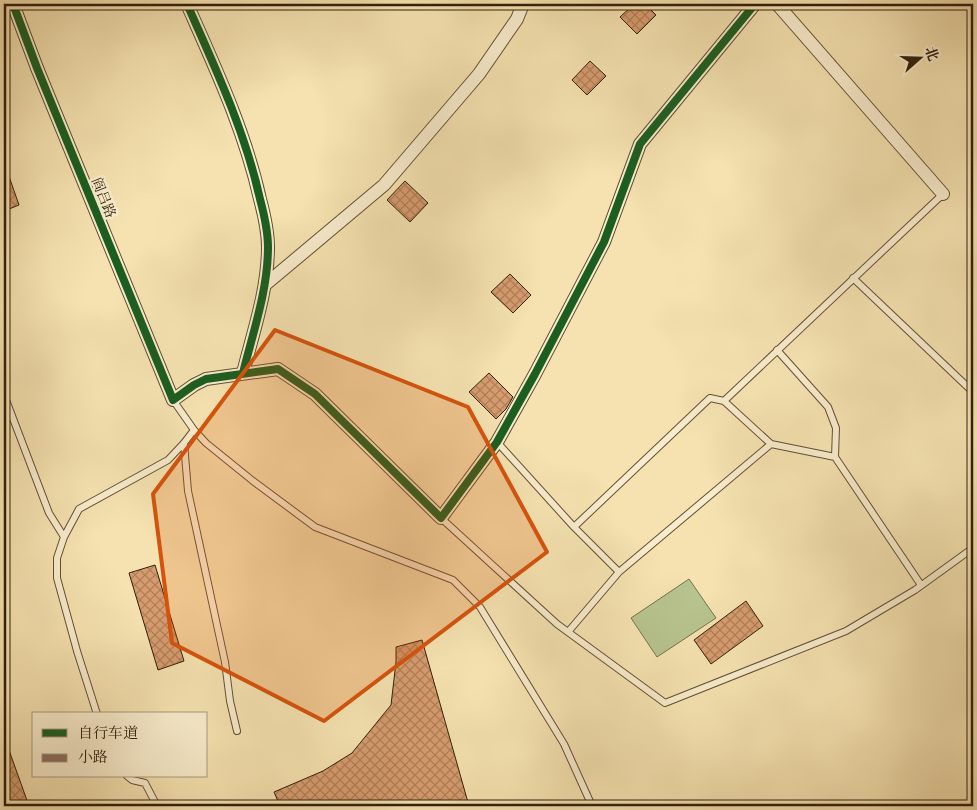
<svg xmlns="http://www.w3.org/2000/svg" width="977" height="810" viewBox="0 0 977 810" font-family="'Old Standard TT','Noto Serif SC',serif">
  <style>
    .park { fill: #b7c48f; stroke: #74724e }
    .building { fill: url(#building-cross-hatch); stroke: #31200c }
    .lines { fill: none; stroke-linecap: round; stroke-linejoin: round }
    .service-casing { stroke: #625035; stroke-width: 8 }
    .minor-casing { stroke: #625035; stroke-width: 14 }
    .service { stroke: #f8eccc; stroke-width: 6 }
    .minor { stroke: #f8eccc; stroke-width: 12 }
    .quiet { stroke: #8d6e63; stroke-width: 6; stroke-dasharray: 12 6; stroke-linecap: butt }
    .cycleway-casing { stroke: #f8eccc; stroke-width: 11 }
    .cycleway { stroke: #1b5e20; stroke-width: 8 }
    .marked { fill: #d6530c; fill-opacity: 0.2; stroke: #d6530c; stroke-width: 4; stroke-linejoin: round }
    .labels { text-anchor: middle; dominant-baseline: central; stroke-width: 5; stroke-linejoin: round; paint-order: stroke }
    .street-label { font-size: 14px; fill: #31200c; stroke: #f8eccc }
  </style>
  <defs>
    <pattern id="building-cross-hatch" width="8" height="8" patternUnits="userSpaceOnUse" patternTransform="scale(1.25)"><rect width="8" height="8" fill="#d79c6e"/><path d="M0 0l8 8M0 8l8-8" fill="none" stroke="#af7f59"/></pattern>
  </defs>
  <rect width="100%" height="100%" fill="#f5e2b0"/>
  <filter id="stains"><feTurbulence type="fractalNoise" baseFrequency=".004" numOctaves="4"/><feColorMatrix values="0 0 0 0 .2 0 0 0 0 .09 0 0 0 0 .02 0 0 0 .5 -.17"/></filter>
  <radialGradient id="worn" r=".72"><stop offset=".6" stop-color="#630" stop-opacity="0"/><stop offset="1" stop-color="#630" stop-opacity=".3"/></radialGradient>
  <path class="park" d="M 689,579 L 716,618 L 657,657 L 631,618 Z"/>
  <path class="building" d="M 634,4 L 645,4 L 656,15 L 637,34 L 620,17 Z
    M 590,61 L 606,76 L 587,95 L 572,80 Z
    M 4,165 L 5,165 L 19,205 L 4,211 Z
    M 405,181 L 428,203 L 410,222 L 387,200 Z
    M 510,274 L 531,295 L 513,313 L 491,292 Z
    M 489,373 L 513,397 L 506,409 L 496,419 L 469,392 Z
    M 155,565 L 184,661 L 158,670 L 129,573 Z
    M 746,601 L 763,626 L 711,664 L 694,640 Z
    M 422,640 L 469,806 L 280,806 L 274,792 L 323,771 L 352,753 L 391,705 L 396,662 L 396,647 Z
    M 5,739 L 29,806 L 4,806 L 4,740 Z"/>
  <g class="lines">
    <g class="service-casing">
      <path id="service" d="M 853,278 L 973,392
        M 777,350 L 828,407 L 836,428 L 835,457
        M 4,400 L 6,400 L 49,513 L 64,537
        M 173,400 L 194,430 L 206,443 L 253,481 L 315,527 L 453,580 L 480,607 L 564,744 L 592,806
        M 497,442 L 574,527 L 619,572
        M 184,443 L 188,491 L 225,662 L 230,701 L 237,731
        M 771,444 L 835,457 L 921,585
        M 441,518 L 557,624 L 665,703 L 846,631 L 915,590 L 973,548
        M 574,527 L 710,398 L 724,401
        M 568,632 L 619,572 L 771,444 L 724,401 L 943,194
        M 97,714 L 77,651 L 57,578 L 57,558 L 64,537 L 79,509 L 168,460 L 184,443 L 194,430
        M 127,776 L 132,780 L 145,783 L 157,806"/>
    </g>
    <g class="minor-casing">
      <path id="minor" d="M 13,4 L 37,68 L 173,400 L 194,385 L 206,379 L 278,369 L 315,394 L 441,518 L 497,442 L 535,374 L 604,242 L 640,144 L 755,4
        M 187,4 C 215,67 245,131 260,199 C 264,214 268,231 268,247 C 268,290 253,332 243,373
        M 777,4 L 943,194
        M 266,284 L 384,185 L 479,74 L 517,19 L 523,4"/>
    </g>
    <use href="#service" class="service"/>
    <use href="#minor" class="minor"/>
    <path class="quiet" d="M 4,12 L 14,8"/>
    <g class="cycleway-casing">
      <path id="cycleway" d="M 13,4 L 37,68 L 173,400 L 194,385 L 206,379 L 278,369 L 315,394 L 441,518 L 497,442 L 535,374 L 604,242 L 640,144 L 755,4
        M 187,4 C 215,67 245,131 260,199 C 264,214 268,231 268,247 C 268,290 253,332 243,373"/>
    </g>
    <use href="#cycleway" class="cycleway"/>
  </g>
  <path class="marked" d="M 275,330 L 468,407 L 547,552 L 324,721 L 172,643 L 153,494 Z"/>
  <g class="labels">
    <g class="street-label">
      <text transform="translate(103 198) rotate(68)">阎吕路</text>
    </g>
  </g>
  <rect width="977" height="810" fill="none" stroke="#f5e2b0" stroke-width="20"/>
  <rect x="5" y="5" width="967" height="800" fill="none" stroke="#31200c" stroke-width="2.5"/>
  <rect x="10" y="10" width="957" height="790" fill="none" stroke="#31200c"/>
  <rect x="32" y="712" width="175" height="65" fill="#f8eccc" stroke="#a89a7f"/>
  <rect x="42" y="729" width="25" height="8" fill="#1b5e20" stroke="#a89a7f"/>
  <text x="78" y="738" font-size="15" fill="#31200c">自行车道</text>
  <rect x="42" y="754" width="25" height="8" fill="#8d6e63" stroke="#a89a7f"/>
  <text x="78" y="762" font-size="15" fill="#31200c">小路</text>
  <g transform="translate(920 58) rotate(70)" stroke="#f8eccc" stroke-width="4" paint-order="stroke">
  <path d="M0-4L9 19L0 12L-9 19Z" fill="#31200c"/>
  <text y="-8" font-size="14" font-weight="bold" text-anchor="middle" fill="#31200c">北</text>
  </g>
  <rect width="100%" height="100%" filter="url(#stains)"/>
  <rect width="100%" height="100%" fill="url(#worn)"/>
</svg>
